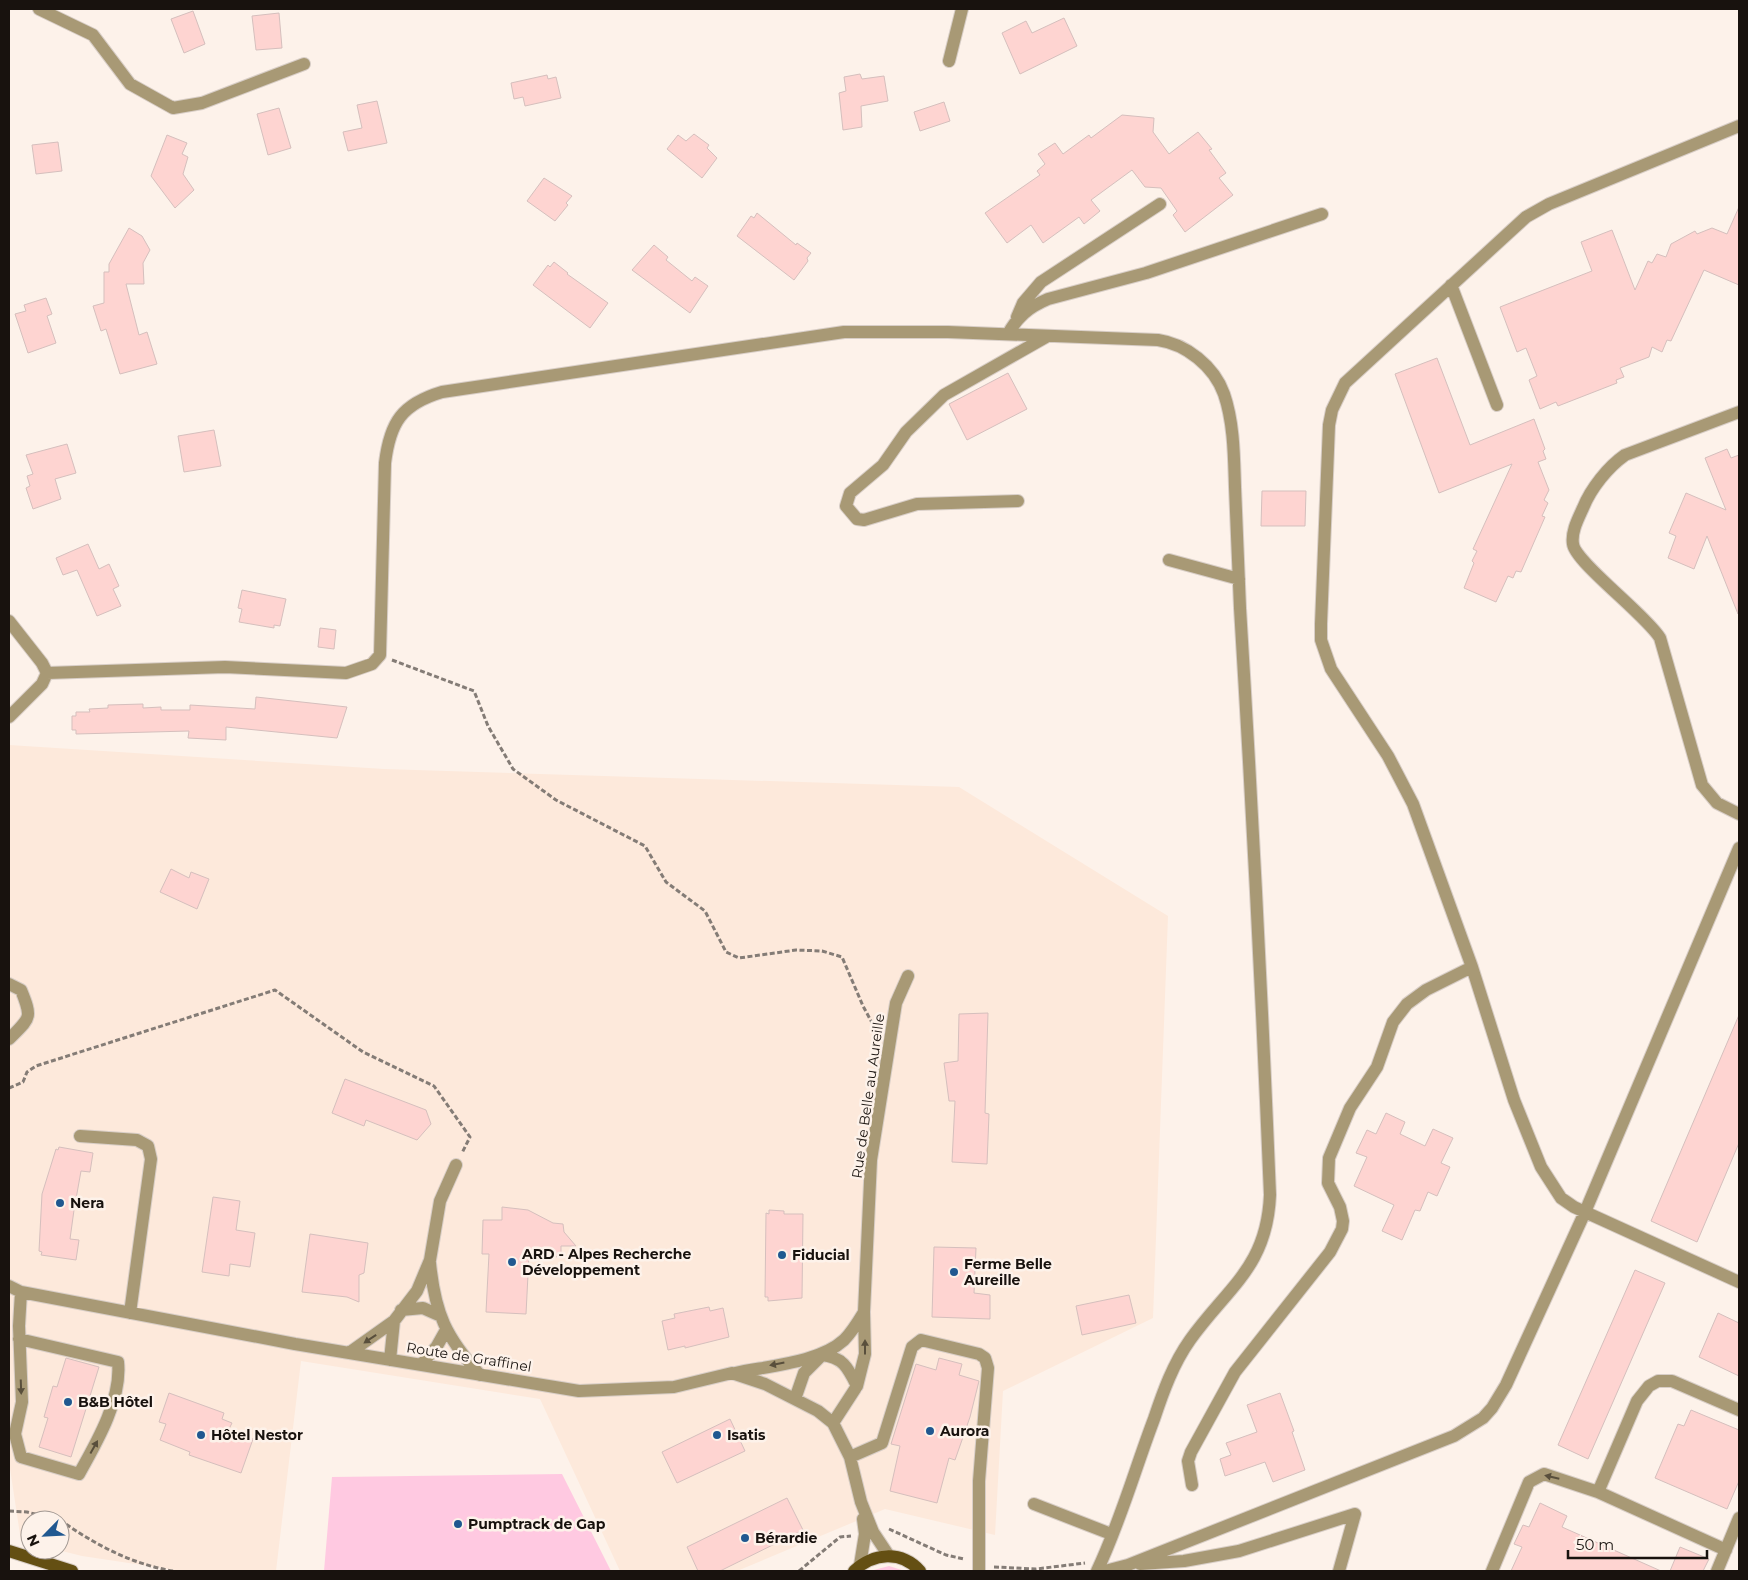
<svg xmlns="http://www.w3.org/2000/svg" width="1748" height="1580" viewBox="0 0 1748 1580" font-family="Montserrat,sans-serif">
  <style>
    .built { fill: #fde9db }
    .green { fill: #ffc9e1 }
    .building { fill: #fed4d1; stroke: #d5bfbd }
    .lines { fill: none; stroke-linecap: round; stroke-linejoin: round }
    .minor-casing { stroke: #d8cec7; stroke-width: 14 }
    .major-casing { stroke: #d8cec7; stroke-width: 14 }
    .path { stroke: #847c76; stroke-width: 3; stroke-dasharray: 5 2.5; stroke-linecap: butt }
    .minor { stroke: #a89975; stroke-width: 12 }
    .major { stroke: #644f13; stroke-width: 12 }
    .oneway { fill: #594f3c }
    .poi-dot { fill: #205890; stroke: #fdf2ea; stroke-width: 2 }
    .labels { text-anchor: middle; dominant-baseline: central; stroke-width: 5; stroke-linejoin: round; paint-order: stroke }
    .street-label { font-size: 14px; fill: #18120e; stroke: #fdf2ea }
    .poi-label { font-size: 14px; font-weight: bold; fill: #18120e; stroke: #fdf2ea; text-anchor: start }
  </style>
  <rect width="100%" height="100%" fill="#fdf2ea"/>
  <path class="built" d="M 9,745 L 384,769 L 959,787 L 1168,916 L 1153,1318 L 1003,1391 L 995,1535 L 885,1509 L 737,1571 L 620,1571 L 540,1399 L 301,1361 L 276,1571 L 182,1571 L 82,1556 L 58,1550 L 60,1550 L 60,1520 L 30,1520 L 30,1543 L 21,1541 L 9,1462 Z"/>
  <path class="green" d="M 562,1474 L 611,1571 L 324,1571 L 332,1477 Z
    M 889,1566 L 905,1571 L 870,1571 Z"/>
  <path class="building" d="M 193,11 L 205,44 L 184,53 L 171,19 Z
    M 279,13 L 282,48 L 256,50 L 252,16 Z
    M 1064,18 L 1077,46 L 1020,74 L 1002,33 L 1026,21 L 1032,33 Z
    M 860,74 L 862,79 L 884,76 L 888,101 L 861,106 L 862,127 L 843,130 L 839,93 L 846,91 L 844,77 Z
    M 547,75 L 548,79 L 556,77 L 561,98 L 525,106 L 523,97 L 514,99 L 511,83 Z
    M 377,101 L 387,143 L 348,151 L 343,132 L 362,128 L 357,105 Z
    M 944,102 L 950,121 L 920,131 L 914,112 Z
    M 279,108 L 291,148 L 268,155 L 257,114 Z
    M 1122,115 L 1154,118 L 1153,132 L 1169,154 L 1198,132 L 1212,149 L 1209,150 L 1226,173 L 1219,178 L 1233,195 L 1185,232 L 1173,215 L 1177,211 L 1161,188 L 1145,187 L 1132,170 L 1091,200 L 1100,211 L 1084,224 L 1079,217 L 1043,243 L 1031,225 L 1007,243 L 985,213 L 1040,175 L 1037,171 L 1045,164 L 1038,154 L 1055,143 L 1063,154 L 1089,135 L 1091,138 Z
    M 694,134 L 709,145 L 707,148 L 717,158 L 702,178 L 667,149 L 678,135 L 686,141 Z
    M 167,135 L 187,143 L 182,154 L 188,157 L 183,174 L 194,190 L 175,208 L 151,176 Z
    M 58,142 L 62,171 L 36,174 L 32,145 Z
    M 544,178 L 572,196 L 566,203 L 568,205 L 555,221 L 527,201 Z
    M 1739,207 L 1739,285 L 1704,270 L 1671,341 L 1667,340 L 1662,352 L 1652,347 L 1649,357 L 1620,368 L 1624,377 L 1616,380 L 1617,383 L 1558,406 L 1556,402 L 1540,409 L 1529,380 L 1537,376 L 1526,348 L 1517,352 L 1500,307 L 1592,271 L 1581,242 L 1612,230 L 1635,290 L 1648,261 L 1652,263 L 1657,254 L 1666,257 L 1671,244 L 1695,231 L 1697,234 L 1712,228 L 1727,234 Z
    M 757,213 L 796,245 L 797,243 L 811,253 L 807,258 L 808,261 L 794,280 L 737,236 L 751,216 L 754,218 Z
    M 129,228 L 142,236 L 150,250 L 143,263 L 144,284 L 126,284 L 139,335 L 147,332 L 157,364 L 120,374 L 106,329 L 101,331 L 93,306 L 104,303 L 104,272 L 109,272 L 109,264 Z
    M 654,245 L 668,257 L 666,260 L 692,281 L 695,277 L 708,286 L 690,313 L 632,270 Z
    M 554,262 L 568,273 L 567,274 L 608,303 L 590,328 L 533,285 L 548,265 L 550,267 Z
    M 46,298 L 52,314 L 47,316 L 56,343 L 28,353 L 15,314 L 26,311 L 24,305 Z
    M 1437,358 L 1470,445 L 1534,419 L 1545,449 L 1543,451 L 1546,459 L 1538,462 L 1549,490 L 1544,500 L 1548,503 L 1542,516 L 1545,517 L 1521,572 L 1516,571 L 1513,578 L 1508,576 L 1496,602 L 1464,588 L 1474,563 L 1472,561 L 1477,551 L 1473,549 L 1512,464 L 1439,493 L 1395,374 Z
    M 1008,373 L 1027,409 L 967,440 L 949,404 Z
    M 214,430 L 221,466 L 184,472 L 178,436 Z
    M 67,444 L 76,473 L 55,479 L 61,499 L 33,509 L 26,488 L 30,486 L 27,476 L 33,474 L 26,455 Z
    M 1727,449 L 1731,458 L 1739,455 L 1738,614 L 1707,536 L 1694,569 L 1668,558 L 1676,536 L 1669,533 L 1686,493 L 1726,510 L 1705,458 Z
    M 1262,491 L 1306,491 L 1305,526 L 1261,526 Z
    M 88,544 L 99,569 L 109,564 L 119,586 L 113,589 L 121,606 L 97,616 L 77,570 L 63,575 L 56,558 Z
    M 242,590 L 286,599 L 280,626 L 274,625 L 274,628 L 239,622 L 242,609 L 238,608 Z
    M 320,628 L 336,630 L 334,649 L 318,647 Z
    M 256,697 L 347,707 L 337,738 L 226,727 L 226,740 L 188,738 L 189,731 L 76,734 L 76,730 L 72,730 L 72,716 L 76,716 L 76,712 L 90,712 L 89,709 L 108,708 L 108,705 L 143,704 L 143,708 L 161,707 L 161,710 L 190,710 L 190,705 L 255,709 Z
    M 171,869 L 189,878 L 191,872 L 209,879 L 197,909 L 160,892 Z
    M 988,1013 L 985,1113 L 989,1114 L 987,1164 L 952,1162 L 955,1101 L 949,1101 L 944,1063 L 958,1061 L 959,1014 Z
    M 1739,1015 L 1739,1143 L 1697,1242 L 1651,1221 Z
    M 345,1079 L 426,1110 L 431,1124 L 417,1140 L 366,1120 L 364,1126 L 332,1113 Z
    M 1386,1113 L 1405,1122 L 1400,1134 L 1425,1146 L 1433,1129 L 1453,1138 L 1441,1163 L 1450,1167 L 1437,1196 L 1428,1192 L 1420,1211 L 1415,1210 L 1402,1240 L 1382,1231 L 1394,1205 L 1354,1186 L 1367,1157 L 1356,1153 L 1367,1130 L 1376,1134 Z
    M 59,1147 L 93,1153 L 90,1172 L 81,1171 L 74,1210 L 70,1239 L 79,1240 L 76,1260 L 41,1255 L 42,1252 L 39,1251 L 42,1194 L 56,1149 L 58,1150 Z
    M 213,1197 L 240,1201 L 236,1230 L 255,1233 L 250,1267 L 230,1264 L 229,1276 L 202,1272 Z
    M 502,1207 L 528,1210 L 553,1223 L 563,1224 L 564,1232 L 576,1246 L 561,1246 L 561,1257 L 529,1255 L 526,1314 L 486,1312 L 489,1254 L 482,1254 L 483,1220 L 502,1220 Z
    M 769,1210 L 784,1211 L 784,1214 L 803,1214 L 802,1298 L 768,1301 L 768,1297 L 765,1297 L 766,1213 L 769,1214 Z
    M 310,1234 L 368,1243 L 364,1273 L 359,1275 L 359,1302 L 347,1297 L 302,1292 Z
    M 934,1247 L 976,1248 L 974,1293 L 990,1295 L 990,1319 L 932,1317 Z
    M 1635,1270 L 1665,1283 L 1588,1459 L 1558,1445 Z
    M 1129,1295 L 1136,1323 L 1082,1335 L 1076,1306 Z
    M 709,1307 L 710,1311 L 723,1308 L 729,1337 L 685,1348 L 685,1346 L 668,1350 L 662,1321 L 675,1318 L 674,1314 Z
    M 1718,1313 L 1739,1323 L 1739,1376 L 1699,1357 Z
    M 66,1358 L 99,1367 L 71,1457 L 39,1447 L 48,1418 L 44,1417 L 53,1386 L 57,1387 Z
    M 939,1358 L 962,1364 L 959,1375 L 979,1381 L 970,1417 L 955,1460 L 949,1458 L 937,1503 L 890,1491 L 900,1446 L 891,1444 L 916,1364 L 936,1370 Z
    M 169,1393 L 224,1413 L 222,1419 L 232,1423 L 228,1431 L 253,1439 L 241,1473 L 189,1455 L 190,1452 L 160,1440 L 166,1424 L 159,1422 Z
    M 1280,1393 L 1294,1431 L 1292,1432 L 1305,1470 L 1273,1482 L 1265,1462 L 1225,1476 L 1220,1459 L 1231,1455 L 1226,1443 L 1257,1432 L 1247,1405 Z
    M 1691,1410 L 1739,1430 L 1739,1481 L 1727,1509 L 1655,1478 L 1678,1424 L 1684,1426 Z
    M 730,1419 L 745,1451 L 677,1483 L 662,1452 Z
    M 787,1498 L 803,1530 L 720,1571 L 698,1571 L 687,1547 Z
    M 1540,1503 L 1567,1516 L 1562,1527 L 1661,1571 L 1511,1571 L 1522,1547 L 1514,1544 L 1523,1525 L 1529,1527 Z
    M 1680,1547 L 1709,1559 L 1703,1571 L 1670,1571 Z"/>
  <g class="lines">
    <g class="minor-casing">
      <path id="minor" d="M 39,9 L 93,35 L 130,84 L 173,108 L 202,103 L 304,64
        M 949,61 L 962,9
        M 1739,126 L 1549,204 L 1526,217 L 1345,383 L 1332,410 L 1329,425 L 1321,624 L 1321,640 L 1331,669 L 1388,756 L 1413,804 L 1472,967 L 1514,1100 L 1541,1167 L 1561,1198 L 1574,1207 L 1739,1282
        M 1451,285 L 1497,405
        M 1017,317 L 1023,303 L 1041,282 L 1160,204
        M 1008,334 C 1017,317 1029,307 1048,299 L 1146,273 L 1322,214
        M 1739,412 L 1625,455 C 1608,467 1591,488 1583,508 C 1578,519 1571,532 1573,544 C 1575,562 1646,615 1660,638 L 1702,785 L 1717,803 L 1739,814
        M 1018,501 L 917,504 L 864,520 L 857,519 L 846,506 L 850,493 L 883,465 L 906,432 L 944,395 L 1046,337
        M 1169,560 L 1239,579
        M 9,621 L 42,663 L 47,673
        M 47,673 L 225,667 L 346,673 L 372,664 L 380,655 L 385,463 C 390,422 402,404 442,392 L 844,332 L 948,332 L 1158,340 C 1186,344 1214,366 1224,394 C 1234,423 1234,457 1235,487 C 1237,527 1238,568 1240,608 C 1252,804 1262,999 1270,1195 C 1267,1267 1228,1287 1190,1340 C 1173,1364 1163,1392 1154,1419 C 1135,1469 1120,1523 1097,1571
        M 9,717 L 42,684 L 47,673
        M 9,984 L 21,990 C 33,1019 30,1018 9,1039
        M 80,1136 L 137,1140 L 148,1146 L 151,1159 L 130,1313
        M 430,1263 C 435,1314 446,1337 480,1375
        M 9,1286 L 21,1292 L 295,1344 L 579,1391 L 674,1387 L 732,1373 L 765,1384 L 818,1411 L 833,1423 L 850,1457 L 861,1502 L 873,1532 L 889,1556
        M 401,1310 L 423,1308 L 441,1316
        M 19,1339 L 118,1362 C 122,1399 97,1442 79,1474 L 21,1457 L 15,1434 L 22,1402 L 19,1326 L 21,1292
        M 349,1353 L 394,1321 L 417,1291 L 430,1260 L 440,1201 L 456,1165
        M 822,1355 C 843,1357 848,1368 857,1386
        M 390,1360 L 394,1321
        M 421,1365 L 437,1346 L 446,1330
        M 735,1373 C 767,1366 819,1363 844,1340 C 852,1332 858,1322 864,1312
        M 795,1399 L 804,1373 L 822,1355
        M 833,1423 L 857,1386 L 865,1354 L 864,1312 L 871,1160 L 896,1003 L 908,976
        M 850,1457 L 882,1443 L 912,1347 L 921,1340 L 979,1354 L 985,1358 L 988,1368 L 979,1481 L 979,1571
        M 1192,1485 L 1188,1461 L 1191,1452 L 1235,1372 L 1330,1252 L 1342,1229 L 1343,1221 L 1340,1207 L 1328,1183 L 1329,1158 L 1350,1108 L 1377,1067 L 1393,1022 L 1407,1004 L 1426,990 L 1472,967
        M 1598,1492 L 1637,1401 L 1649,1386 L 1658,1381 L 1672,1381 L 1739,1410
        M 1034,1504 L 1111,1534
        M 1140,1564 L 1184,1561 L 1239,1551 L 1355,1514 L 1339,1571
        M 860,1565 L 865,1534 L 863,1519
        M 1105,1571 L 1128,1565 L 1454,1436 L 1483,1418 L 1492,1408 L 1506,1385 L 1585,1212 L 1739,848
        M 1492,1571 L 1529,1482 L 1544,1474 L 1598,1492 L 1726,1550
        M 1717,1571 L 1739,1518"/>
    </g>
    <g class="major-casing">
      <path id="major" d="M 9,1551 L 72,1571
        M 854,1571 C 873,1553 901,1550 920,1571"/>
    </g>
    <path class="path" d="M 392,660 L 474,691 L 488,726 L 513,769 L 556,800 L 645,846 L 666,882 L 705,911 L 726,952 L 739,958 L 796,950 L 822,951 L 842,957 L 863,1006 L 877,1032
      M 9,1088 L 23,1082 L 27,1072 L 36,1066 L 275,990 L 363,1052 L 434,1086 L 470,1137 L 462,1153
      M 9,1511 L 27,1512 L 59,1520
      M 60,1520 C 94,1544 131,1564 173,1571
      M 889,1529 L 946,1555 L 964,1559
      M 994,1567 L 1036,1569 L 1085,1563
      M 799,1571 L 840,1537 L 851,1536"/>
    <use href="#minor" class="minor"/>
    <use href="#major" class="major"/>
  </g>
  <defs><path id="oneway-solid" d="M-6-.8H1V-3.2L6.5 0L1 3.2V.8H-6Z" transform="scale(1.25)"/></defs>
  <g class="oneway">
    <use href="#oneway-solid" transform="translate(370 1339) rotate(146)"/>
    <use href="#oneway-solid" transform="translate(865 1347) rotate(-90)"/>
    <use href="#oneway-solid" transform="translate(777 1364) rotate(169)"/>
    <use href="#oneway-solid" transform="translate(21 1387) rotate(88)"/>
    <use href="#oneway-solid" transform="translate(94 1447) rotate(-61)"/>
    <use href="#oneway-solid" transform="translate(1552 1477) rotate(-167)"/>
  </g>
  <g class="poi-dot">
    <circle cx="60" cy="1203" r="5"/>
    <circle cx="782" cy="1255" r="5"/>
    <circle cx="512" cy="1262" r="5"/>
    <circle cx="954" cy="1272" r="5"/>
    <circle cx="68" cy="1402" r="5"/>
    <circle cx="930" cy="1431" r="5"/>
    <circle cx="201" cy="1435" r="5"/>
    <circle cx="717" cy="1435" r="5"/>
    <circle cx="458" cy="1524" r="5"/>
    <circle cx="745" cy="1538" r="5"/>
  </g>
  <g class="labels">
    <g class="street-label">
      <text transform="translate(868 1096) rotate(-82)">Rue de Belle au Aureille</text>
      <text transform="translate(469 1357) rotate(9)">Route de Graffinel</text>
    </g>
    <g class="poi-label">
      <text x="70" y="1203">Nera</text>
      <text x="522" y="1254">ARD - Alpes Recherche<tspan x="522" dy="16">Développement</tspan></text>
      <text x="792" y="1255">Fiducial</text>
      <text x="964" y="1264">Ferme Belle<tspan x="964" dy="16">Aureille</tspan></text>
      <text x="78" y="1402">B&amp;B Hôtel</text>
      <text x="940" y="1431">Aurora</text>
      <text x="211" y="1435">Hôtel Nestor</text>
      <text x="727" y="1435">Isatis</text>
      <text x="468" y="1524">Pumptrack de Gap</text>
      <text x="755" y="1538">Bérardie</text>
    </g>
  </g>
  <rect width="1748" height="1580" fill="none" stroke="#18120e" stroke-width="20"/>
  <g transform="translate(45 1535) rotate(246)"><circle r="24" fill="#fdf2ea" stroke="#a19892"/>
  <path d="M0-4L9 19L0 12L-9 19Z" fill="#205890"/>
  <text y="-8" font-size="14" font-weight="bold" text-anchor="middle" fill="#18120e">N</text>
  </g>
  <path d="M1568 1550v8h139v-8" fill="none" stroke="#18120e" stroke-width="2.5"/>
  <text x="1576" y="1550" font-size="15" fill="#18120e" stroke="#fdf2ea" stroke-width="4" paint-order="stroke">50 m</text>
</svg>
